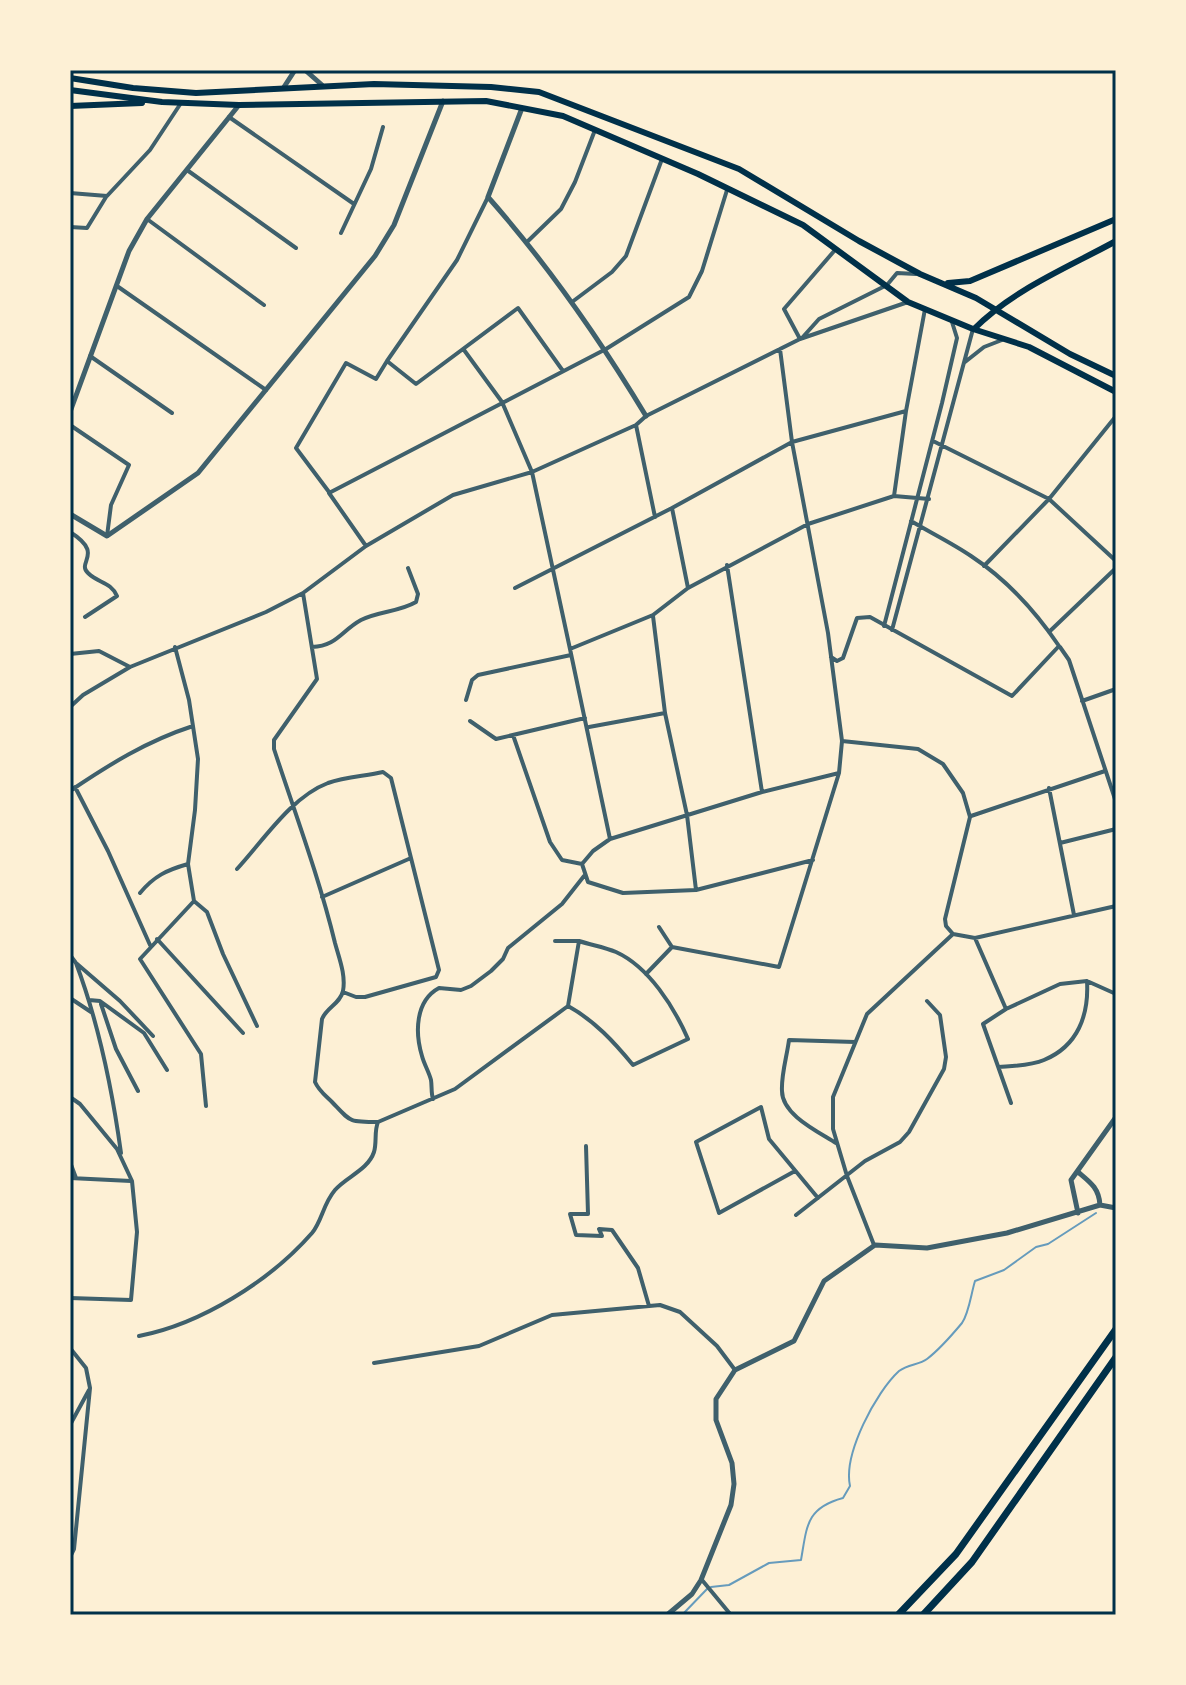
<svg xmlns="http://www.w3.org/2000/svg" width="1186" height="1685" viewBox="0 0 1186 1685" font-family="Overpass,sans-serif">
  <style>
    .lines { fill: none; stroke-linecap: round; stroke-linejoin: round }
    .stream { stroke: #669bbc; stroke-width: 2 }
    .minor { stroke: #3f606c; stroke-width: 4 }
    .tertiary { stroke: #3f606c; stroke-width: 5 }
    .secondary { stroke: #003049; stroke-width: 6 }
    .trunk { stroke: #003049; stroke-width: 7 }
    .neatline { fill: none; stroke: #003049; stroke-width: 3 }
  </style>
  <rect width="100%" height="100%" fill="#fdf0d5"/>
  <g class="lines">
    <path class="stream" d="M 1116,1188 L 1116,1189
      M 711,1587 L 729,1585 L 769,1563 L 801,1560 C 807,1526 806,1508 843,1498 L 850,1486 C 843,1454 876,1392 899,1371 C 908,1364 919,1365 927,1359 C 940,1349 952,1335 962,1323 C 969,1313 971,1294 975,1281 L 1004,1270 L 1036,1247 L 1048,1244 L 1096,1213
      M 682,1615 L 707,1589"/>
    <path class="minor" d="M 229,117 L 354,204
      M 187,170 L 296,248
      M 70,193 L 107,196 L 150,150 L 181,103
      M 488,197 L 457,260 L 387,361 L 416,384 L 518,308 L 563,371
      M 147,219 L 264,305
      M 70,227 L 87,228 L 106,197
      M 341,233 L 371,169 L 383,127
      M 527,242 L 561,209 L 575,182 L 595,130
      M 117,286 L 266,390
      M 572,302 L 612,272 L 626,256 L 662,159
      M 802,338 L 819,319 L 887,285 L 897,273 L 916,274
      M 800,339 L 784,309 L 835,250
      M 464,350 L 502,402 L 532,472 L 570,649
      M 90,356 L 172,413
      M 965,362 L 984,347 L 1002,340
      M 70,425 L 129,465 L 111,505 L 107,536
      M 636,425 L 655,517
      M 933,441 L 1049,499 L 1116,561
      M 329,492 L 296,448 L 346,363 L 376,379 L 387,361
      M 894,496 L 906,411
      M 672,508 L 688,588
      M 70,532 C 105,554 76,562 88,573 C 98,583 111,582 117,596 L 85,617
      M 366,546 L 329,493 L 606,349 L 689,297 L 702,271 L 727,190
      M 727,565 L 762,792
      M 984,566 L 1049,499 L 1116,416
      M 515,588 L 672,508 L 792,442 L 906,411 L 925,309
      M 303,593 L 317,679 L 274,740 L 274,749 C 295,813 319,877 335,943 C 339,958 346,975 343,991 C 340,1004 327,1007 322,1019 L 315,1082 C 319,1091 325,1095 332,1102 C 351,1122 348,1122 378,1122
      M 653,616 L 665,713 L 687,815 L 696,890
      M 884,626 L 942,403 L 957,338 L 952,322
      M 892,630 L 973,329
      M 1049,632 L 1116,568
      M 175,647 L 189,700 L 198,759 L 195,810 L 188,864 L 194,901 L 207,912 L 223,954 L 257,1026
      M 312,647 C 337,646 341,631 361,620 C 379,611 399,612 416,602 L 418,594 L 408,568
      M 1060,647 L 1069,660 L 1116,802
      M 70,654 L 99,651 L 130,667
      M 831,657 L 837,661 L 843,658 L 857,618 L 870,617 L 1012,696 L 1059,646 C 1036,612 1006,579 971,556 C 952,543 931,533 911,521
      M 466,700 L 472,680 L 478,675 L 571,655
      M 1082,701 L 1116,689
      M 70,707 L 83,695 L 130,667 L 266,612 L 303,593 L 366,546 L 453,495 L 532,472 L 636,425 L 646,416 L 800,339 L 908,302
      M 470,721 L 496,739 L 585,718
      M 589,727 L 665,713
      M 513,735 L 550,842 L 562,860 L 582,864
      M 842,741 L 918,749 L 943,764 L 963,793 L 970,817 L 945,919 L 946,926 L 953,934 L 975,938 L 1116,906
      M 75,787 L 108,851 L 150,945
      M 1049,788 L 1074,915
      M 70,791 C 110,764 147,741 193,726
      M 971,816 L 1105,771
      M 610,839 L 570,649 L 653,615 L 688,588 L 808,524 L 894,496 L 929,499
      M 1060,843 L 1116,829
      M 813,860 L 696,890 L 623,893 L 588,882 L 582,864 L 593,851 L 610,839 L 762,792 L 839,773
      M 237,869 C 263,841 291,797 328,783 C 345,777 366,776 383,772 L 391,778 L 439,970 L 436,977 L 365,997 L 356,997 L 343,992
      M 140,893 C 154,876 167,870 188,864
      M 322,897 L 411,858
      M 194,901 L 140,959 L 201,1054 L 206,1106
      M 659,927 L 672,947 L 779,967 L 839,773 L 842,741 L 828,633 L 792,442 L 780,349
      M 975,938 L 1006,1009 L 1060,984 L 1087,981 L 1116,994
      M 157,939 L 243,1033
      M 555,941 L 579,941
      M 579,941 C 591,945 604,947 616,952 C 649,967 674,1007 688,1039 L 633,1065 C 614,1042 595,1021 568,1006 Z
      M 70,955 L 76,963 L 120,1001 L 153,1036
      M 76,963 C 99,1024 112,1088 121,1153
      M 646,974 L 672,947
      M 70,998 L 91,1012
      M 89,1000 L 100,1001 L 144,1033 L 167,1070
      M 101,1004 L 116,1049 L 138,1091
      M 1006,1009 L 983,1024 L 1011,1103
      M 999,1067 C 1013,1066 1030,1066 1044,1060 C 1078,1046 1089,1015 1087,981
      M 70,1097 L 80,1104 L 117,1149 L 132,1181 L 137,1232 L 131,1300 L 70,1298
      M 433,1099 C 431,1093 432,1086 431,1080 C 429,1072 424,1064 422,1056 C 415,1033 415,1001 439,988 L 461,990 L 471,986 L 491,971 L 503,959 L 508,948 L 562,904 L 584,876
      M 836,1143 C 819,1132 782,1115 782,1091 C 781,1075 787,1056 789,1040 L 855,1042
      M 586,1146 L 588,1214 L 570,1214 L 576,1235 L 602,1236 L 599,1229 L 612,1230 L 638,1268 L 649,1306
      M 70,1162 L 76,1178
      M 795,1171 L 719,1213 L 696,1142 L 761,1107 L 769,1139 L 818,1198
      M 70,1178 L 131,1181
      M 796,1215 L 865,1161 L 900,1142 L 909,1132 L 944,1069 L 946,1057 L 940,1015 L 927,1001
      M 874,1245 L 847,1176 L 833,1129 L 833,1097 L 867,1014 L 953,934
      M 139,1336 C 201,1324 270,1281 312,1233 C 322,1221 323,1204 335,1190 C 346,1177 368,1170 374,1152 C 377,1142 374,1131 378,1122 L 455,1089 L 568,1006
      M 70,1348 L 86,1368 L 90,1388 L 74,1549 L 70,1557
      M 374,1363 L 479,1346 L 552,1315 L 660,1305 L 680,1312 L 717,1346 L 735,1370
      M 70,1425 L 89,1390
      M 702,1580 L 731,1615"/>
    <path class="tertiary" d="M 305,70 L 322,85
      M 284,87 L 295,70
      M 522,108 L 488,197 C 548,265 599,338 646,416
      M 70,412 L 129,251 L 147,219 L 239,105
      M 70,514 L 107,536 L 198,473 L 375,256 L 394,225 L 443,101
      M 1078,1172 C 1090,1182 1099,1188 1100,1205
      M 1078,1213 L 1071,1180 L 1116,1117
      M 667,1615 L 692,1594 L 701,1580 L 731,1505 L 734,1484 L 732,1463 L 716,1420 L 716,1399 L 735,1370 L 794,1341 L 824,1281 L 875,1245 L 927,1248 L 1007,1233 L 1100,1205 L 1116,1208"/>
    <path class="secondary" d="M 70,78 L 133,88 L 196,93 L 374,84 L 491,87 L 539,92 L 739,169 L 859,241 L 920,274 L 976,298 L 1070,354 L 1116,376
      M 70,90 L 162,102 L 239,105 L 486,101 L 563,116 L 698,174 L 803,225 L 908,302 L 973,329 L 1029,347 L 1116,392
      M 70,106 L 142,103
      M 948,283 L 970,281 L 1116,219
      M 974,329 C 1014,289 1067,268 1116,241"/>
    <path class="trunk" d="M 898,1615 L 956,1554 L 1116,1329
      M 923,1615 L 972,1562 L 1116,1357"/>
  </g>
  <rect width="1186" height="1685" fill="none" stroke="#fdf0d5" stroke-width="144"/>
  <rect x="72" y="72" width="1042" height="1541" class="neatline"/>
</svg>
